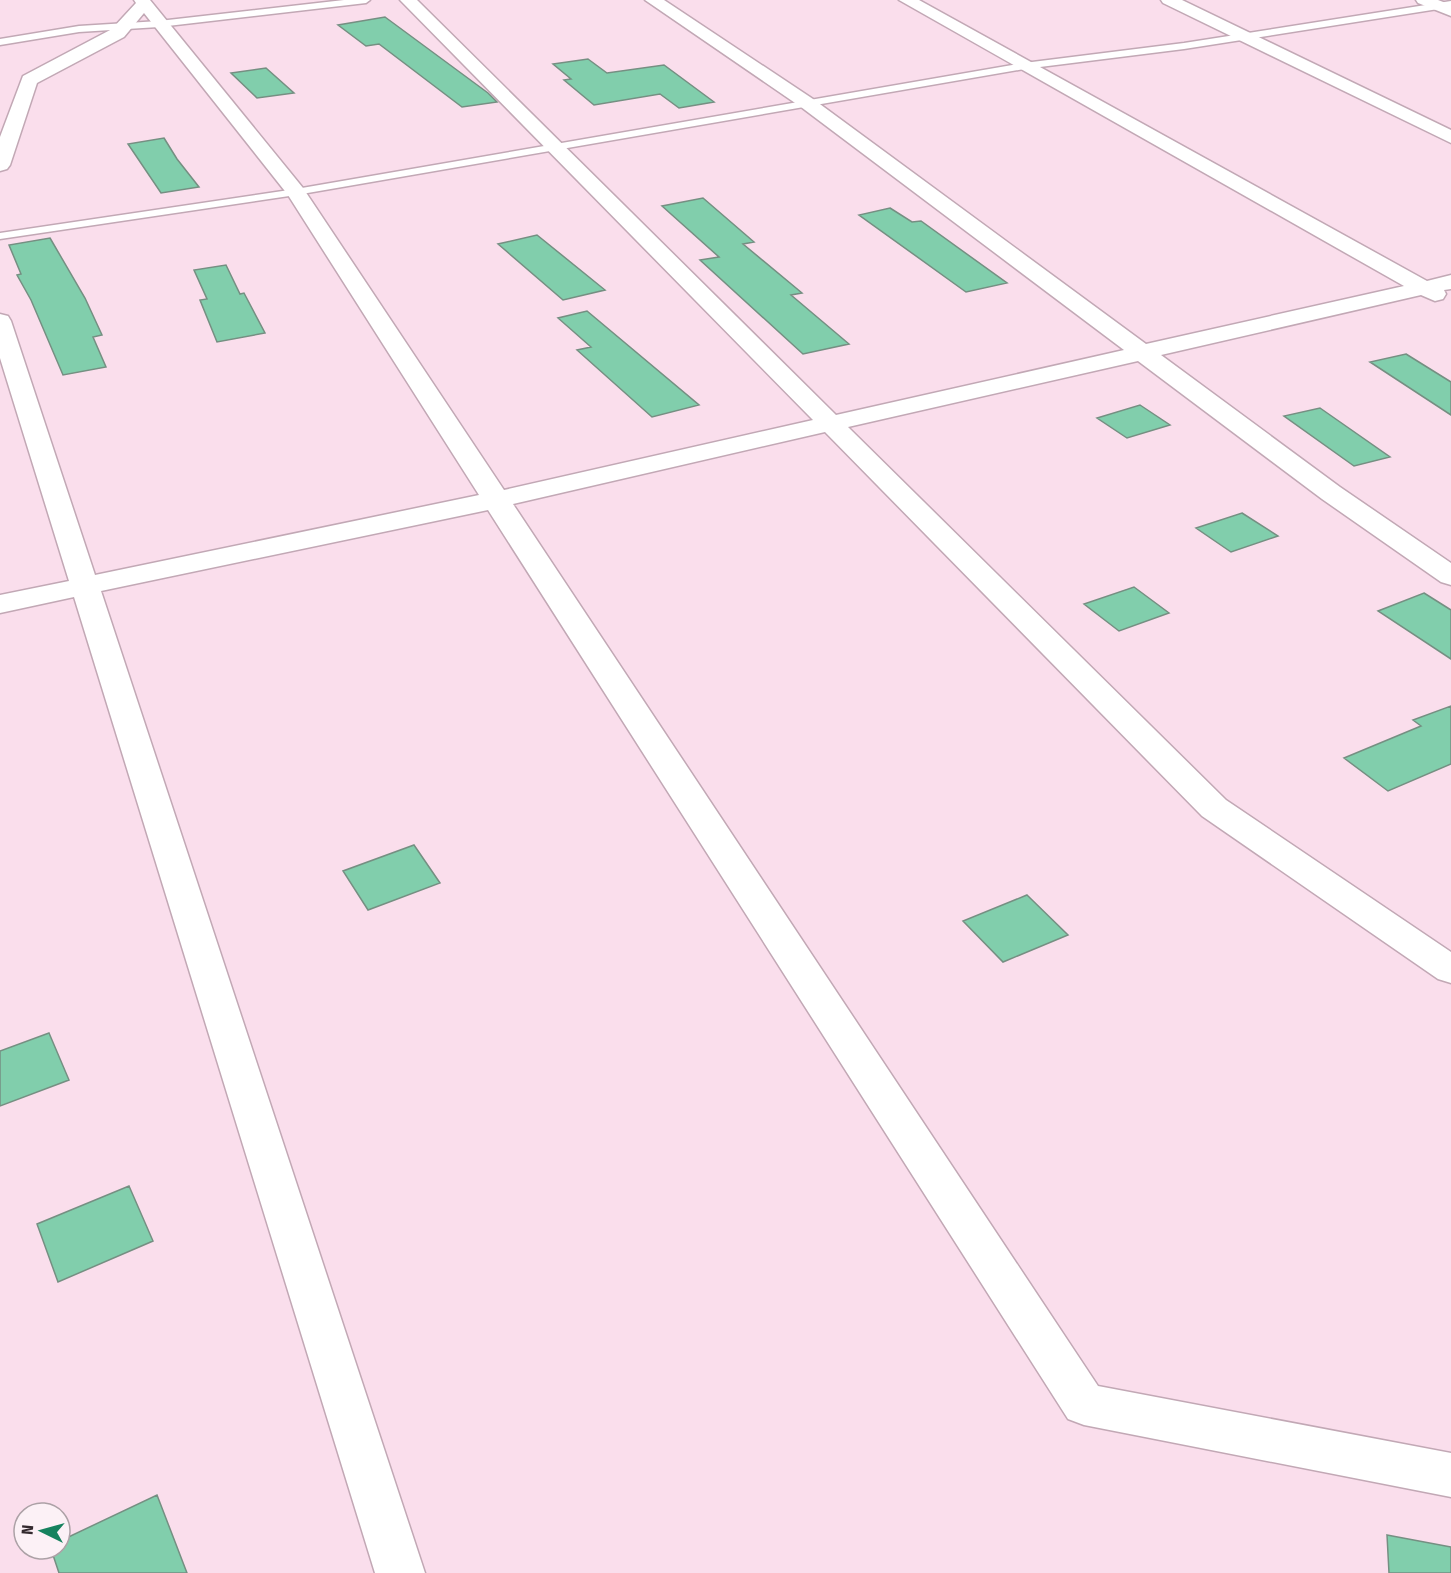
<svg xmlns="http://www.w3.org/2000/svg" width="1451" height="1573" viewBox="0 0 1451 1573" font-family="'Fira Sans Condensed',sans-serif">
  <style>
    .building { fill: #81ceac; stroke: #758f82; stroke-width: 1.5 }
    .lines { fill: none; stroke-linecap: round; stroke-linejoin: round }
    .service-casing { stroke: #c2a8b5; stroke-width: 3 }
    .minor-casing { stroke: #c2a8b5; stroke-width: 3 }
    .service { fill: #fff; fill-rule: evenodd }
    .minor { fill: #fff; fill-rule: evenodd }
  </style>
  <rect width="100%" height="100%" fill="#fadeec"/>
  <path class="building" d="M 385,17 L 488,93 L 497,102 L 462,107 L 379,44 L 366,46 L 338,25 Z
    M 588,59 L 607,73 L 664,65 L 714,102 L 679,108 L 660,94 L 594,105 L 564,80 L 571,79 L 553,64 Z
    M 266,68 L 294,93 L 257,98 L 231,73 Z
    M 164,138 L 177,159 L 199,187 L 161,193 L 128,144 Z
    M 703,198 L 754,242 L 743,244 L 802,293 L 791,295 L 849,344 L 803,354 L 700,260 L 719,257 L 662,206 Z
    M 890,208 L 912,222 L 921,221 L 1007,283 L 966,292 L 859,215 Z
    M 537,235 L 605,290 L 563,300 L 498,244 Z
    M 50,238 L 85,298 L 102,335 L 93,337 L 106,367 L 63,375 L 31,300 L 17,275 L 21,274 L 9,245 Z
    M 226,265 L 240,294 L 244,293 L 265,333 L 217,342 L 200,300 L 207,299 L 194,270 Z
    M 587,311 L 699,405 L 652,417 L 577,350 L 591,347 L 558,318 Z
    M 1406,354 L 1451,382 L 1451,415 L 1370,362 Z
    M 1140,405 L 1170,425 L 1127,438 L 1097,418 Z
    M 1320,408 L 1390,457 L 1354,466 L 1284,416 Z
    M 1242,513 L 1278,536 L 1231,552 L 1196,528 Z
    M 1134,587 L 1169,613 L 1119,631 L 1084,604 Z
    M 1424,593 L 1451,610 L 1451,659 L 1378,611 Z
    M 1451,706 L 1451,764 L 1388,791 L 1344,758 L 1421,726 L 1413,720 Z
    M 414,845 L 440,883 L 368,910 L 343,871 Z
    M 1027,895 L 1068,935 L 1003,962 L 963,921 Z
    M 49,1033 L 69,1080 L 0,1106 L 0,1051 Z
    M 129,1186 L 153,1241 L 58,1282 L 37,1224 Z
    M 157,1495 L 187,1573 L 59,1573 L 51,1549 L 60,1549 L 60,1541 Z
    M 1387,1535 L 1451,1547 L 1451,1573 L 1389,1573 Z"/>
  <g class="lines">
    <g class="service-casing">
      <path id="service" d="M 344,0 L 370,0 L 366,3 L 159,27 L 79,32 L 0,45 L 0,39 L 79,26 L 159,21 Z
        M 1451,1 L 1451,7 L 1184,49 L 1024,69 L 296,195 L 0,239 L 0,233 L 296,189 L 1024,63 L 1184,43 Z"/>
    </g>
    <g class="minor-casing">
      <path id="minor" d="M 134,0 L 150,0 L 303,188 L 504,490 L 813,420 L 400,0 L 417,0 L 836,415 L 1124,350 L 801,107 L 645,0 L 664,0 L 813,99 L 1146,344 L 1404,286 L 899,0 L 919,0 L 1427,281 L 1451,275 L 1451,289 L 1444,290 L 1446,294 L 1443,299 L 1435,301 L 1421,295 L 1161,355 L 1340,487 L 1451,563 L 1451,585 L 1441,582 L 1322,499 L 1138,361 L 848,427 L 1226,800 L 1451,952 L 1451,983 L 1438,979 L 1202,816 L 825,432 L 513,504 L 1098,1386 L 1451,1453 L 1451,1497 L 1084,1425 L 1068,1419 L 488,510 L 101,591 L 425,1573 L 375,1573 L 74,597 L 0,613 L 0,595 L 69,581 L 0,358 L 0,314 L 8,316 L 11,321 L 95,575 L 479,495 L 288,195 L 144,13 L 124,37 L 37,83 L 10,165 L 7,169 L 0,171 L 0,137 L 23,76 L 112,29 L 136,3 Z
        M 1161,0 L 1182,0 L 1451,130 L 1451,143 L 1163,3 Z
        M 1416,0 L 1438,0 L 1451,5 L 1451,16 L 1418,3 Z"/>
    </g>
    <use href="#service" class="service"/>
    <use href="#minor" class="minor"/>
  </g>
  <g transform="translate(42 1531) rotate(275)"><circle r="28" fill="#fcf1f6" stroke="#aca1a6" stroke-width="1.5"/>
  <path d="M0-4.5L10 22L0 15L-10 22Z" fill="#16825e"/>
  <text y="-9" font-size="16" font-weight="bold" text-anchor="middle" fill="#33292e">N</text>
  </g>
</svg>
